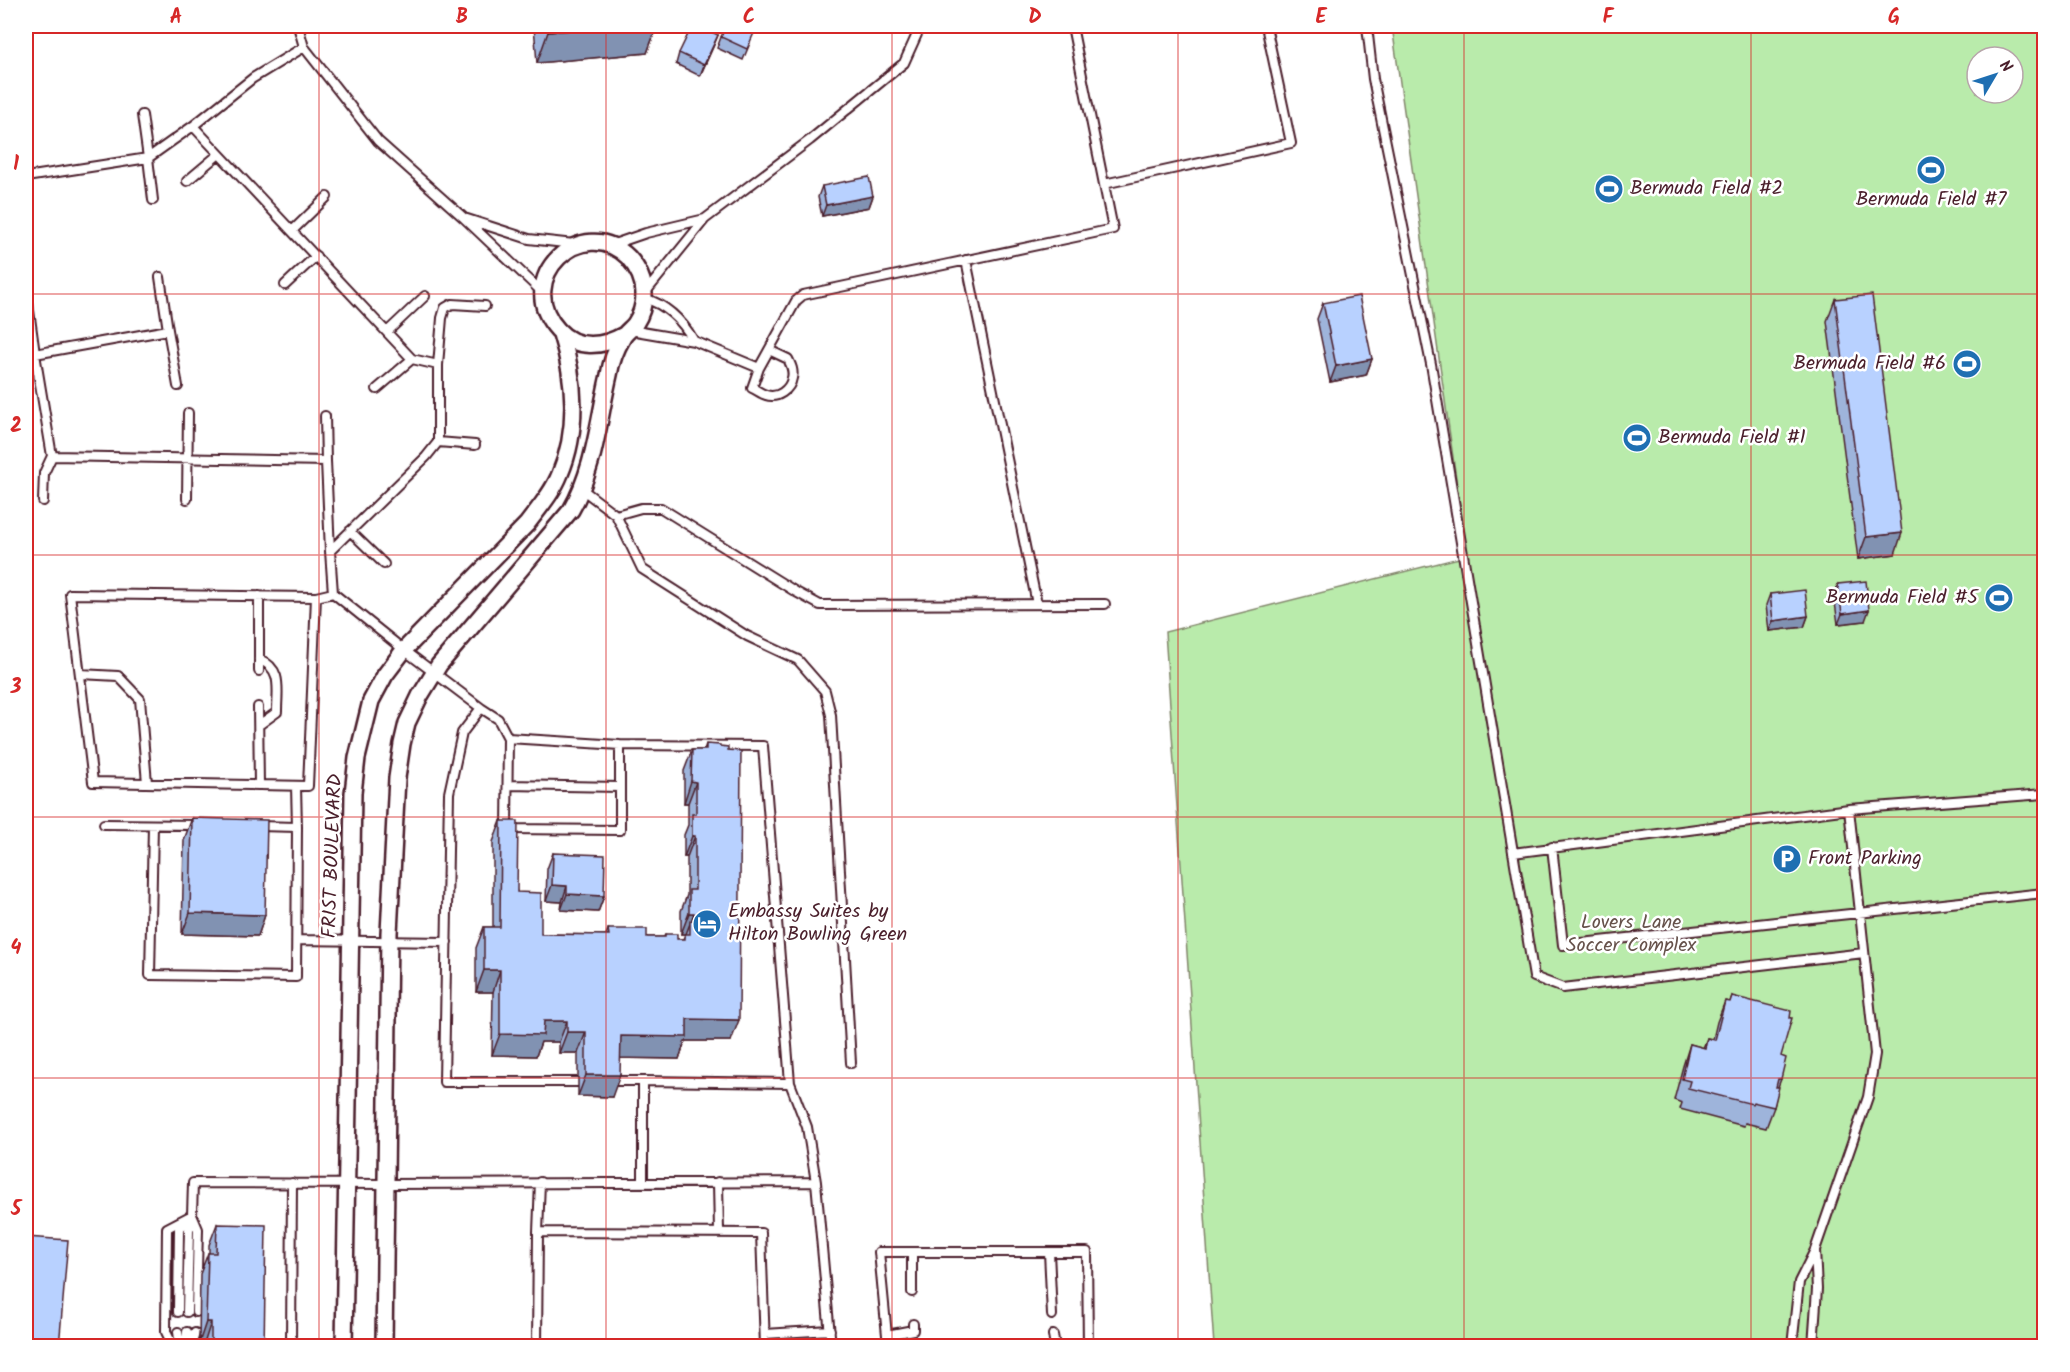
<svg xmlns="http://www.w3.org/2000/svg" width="2070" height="1372" viewBox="0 0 2070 1372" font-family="Kalam,sans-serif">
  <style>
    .green { fill: #b9ebab; stroke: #82856b; stroke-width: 1.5; fill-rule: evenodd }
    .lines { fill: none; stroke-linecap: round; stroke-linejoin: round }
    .service-casing { stroke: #4a1f2b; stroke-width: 12 }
    .minor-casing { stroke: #4a1f2b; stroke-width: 20 }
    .service { stroke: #fff; stroke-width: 8 }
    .minor { stroke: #fff; stroke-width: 15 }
    .wall { fill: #9eb4db; stroke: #4a1f2b; stroke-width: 1.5 }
    .shaded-wall { fill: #8192b2; stroke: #4a1f2b; stroke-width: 1.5 }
    .building { fill: #b8d1ff; stroke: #4a1f2b; stroke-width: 1.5 }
    .grid { fill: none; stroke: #d62828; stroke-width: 1.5; stroke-opacity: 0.55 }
    .labels { text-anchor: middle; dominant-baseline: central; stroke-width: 5; stroke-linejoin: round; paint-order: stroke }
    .poi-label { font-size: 20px; fill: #4a1f2b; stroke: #fff; text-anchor: start }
    .street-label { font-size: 20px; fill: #4a1f2b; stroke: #fff }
    .park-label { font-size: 20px; fill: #66524b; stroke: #fff }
    .neatline { fill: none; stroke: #d62828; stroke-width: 2 }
    .grid-label { font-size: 20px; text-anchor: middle; font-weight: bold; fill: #d62828 }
  </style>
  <rect width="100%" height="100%" fill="#fff"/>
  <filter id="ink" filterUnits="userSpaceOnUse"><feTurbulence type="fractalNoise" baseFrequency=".0167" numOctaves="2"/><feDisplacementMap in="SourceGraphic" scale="12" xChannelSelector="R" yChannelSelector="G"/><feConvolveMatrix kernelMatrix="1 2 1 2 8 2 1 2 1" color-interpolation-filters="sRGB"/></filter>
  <g filter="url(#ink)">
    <path class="green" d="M 1392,26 L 2044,26 L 2044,1346 L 1214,1346 L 1165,632 L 1467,556 ZM 1977,57 L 2013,57 L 2013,93 L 1977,93 Z"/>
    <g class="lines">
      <g class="service-casing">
        <path id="service" d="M 298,26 L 304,47 L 378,141 L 464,218
          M 1367,26 L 1373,79 L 1431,364 L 1534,977 L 1563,988 L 1864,953
          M 304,47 L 253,78 L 193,126 L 412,359 L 438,365 L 442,318 L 445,308 L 452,304 L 485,306
          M 26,177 L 148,158 L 142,115
          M 187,181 L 219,154
          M 1104,184 L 1291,143 L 1266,26
          M 153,200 L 148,158 L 193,126
          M 705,219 L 810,140 L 904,63 L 918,32 L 917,26
          M 292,231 L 327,197
          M 611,245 L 646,233 L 705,219 L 645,293
          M 966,260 L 1037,604
          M 160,277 L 168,330
          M 285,285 L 316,256
          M 26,288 L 35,354 L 168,330 L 178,386
          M 542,292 L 464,218 L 529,239 L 574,244
          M 630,330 L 694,341 C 682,320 667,305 644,298
          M 387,332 L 425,296
          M 694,341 L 759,368 L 796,301 L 803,295 L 1113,229 L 1072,26
          M 35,354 L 52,456 L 326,461 L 325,416
          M 759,368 L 752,388 C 757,390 761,394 766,395 C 777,399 790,390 792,378 C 794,371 791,365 788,359 L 769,350
          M 377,389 L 412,359
          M 438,442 L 475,445
          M 326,461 L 330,551
          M 583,490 L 616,515 L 641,508 L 661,508 L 796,592 L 820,605 L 1105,604
          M 187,499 L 188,413
          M 43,501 L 44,473 L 52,456
          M 616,515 L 642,569 L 747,636 L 798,660 L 825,691 L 831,715 L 851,1063
          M 350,531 L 384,564
          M 333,593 L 330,551 L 426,457 L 438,442 L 438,365
          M 316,597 L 308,786 L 93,782 L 70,594 L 316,597 L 333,593 L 404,650 L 481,708 L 462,733 L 449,793 L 444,1082 L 578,1082
          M 259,671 L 259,596
          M 80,674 L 118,676 L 140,699 L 147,783
          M 258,707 L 259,785
          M 481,708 L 498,719 L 508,738 L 620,745 L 763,746 L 790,1083 L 807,1127 L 816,1182 L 831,1346
          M 259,725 L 277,712 C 277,689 283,669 259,659
          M 508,738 L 507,829 L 620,830 L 620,745
          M 508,785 L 620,787
          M 296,786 L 297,827
          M 104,824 L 198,825
          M 153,825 L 150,975 L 296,977 L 297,827 L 258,826
          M 1552,847 L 1563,945 L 2044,893
          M 1513,853 L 1849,809 L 2044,794
          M 297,940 L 447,942
          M 613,1081 L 643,1081
          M 718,1182 L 719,1232
          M 643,1183 L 643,1081 L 790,1083
          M 538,1232 L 540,1182
          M 1815,1250 L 1868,1097 L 1875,1054 L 1849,809
          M 912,1252 L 912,1292
          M 1049,1252 L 1052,1315
          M 178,1312 L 179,1229 L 187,1221
          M 187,1312 L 189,1230 L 192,1217
          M 196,1312 L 198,1229 L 192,1215 L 193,1183 L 386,1184 L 816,1182
          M 178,1332 L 180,1346
          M 765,1334 L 830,1330
          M 887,1335 L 913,1330 L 913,1324
          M 1053,1335 L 1055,1346
          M 173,1346 L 166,1332 L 167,1228 L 192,1215
          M 186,1346 L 187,1332
          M 191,1346 L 195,1333
          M 291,1346 L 292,1183
          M 537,1346 L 538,1232 L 761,1233 L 765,1346
          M 888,1346 L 879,1252 L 1087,1252 L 1088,1346
          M 1792,1346 L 1799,1282 L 1815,1250 L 1817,1289 L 1813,1346"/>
      </g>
      <g class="minor-casing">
        <path id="minor" d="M 344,1346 L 353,793 L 357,758 L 371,701 L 385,675 L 404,650 L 527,524 C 539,508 553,492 560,474 C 579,430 575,378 561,334
          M 384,1346 L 389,933 L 397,778 L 402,744 L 407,723 L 420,696 L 439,665 L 571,510 C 595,468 598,422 609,375 C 611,362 616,349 623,337 C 626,332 631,329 635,324 C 641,315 644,304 644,294 C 644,279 637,267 628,257 C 583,212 511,279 558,330 C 576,350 603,347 624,335"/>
      </g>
      <use href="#service" class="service"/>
      <use href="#minor" class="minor"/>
    </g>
    <path class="wall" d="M 534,26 L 657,26 L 647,53 L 537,63 Z
      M 827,26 L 853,26 L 828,32 Z
      M 718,35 L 700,76 L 676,64 L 679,53 Z
      M 721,37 L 750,43 L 743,60 L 717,48 Z
      M 822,186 L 873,196 L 869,207 L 822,216 L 818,197 Z
      M 1835,299 L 1895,554 L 1858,559 L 1827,321 Z
      M 1323,303 L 1372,359 L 1366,375 L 1330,382 L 1317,319 Z
      M 1838,584 L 1865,621 L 1838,624 L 1834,595 Z
      M 1770,594 L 1808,616 L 1804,627 L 1769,631 L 1766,605 Z
      M 706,744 L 731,1041 L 685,1041 L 679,1059 L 620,1058 L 612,1097 L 578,1096 L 578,1053 L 559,1053 L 559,1042 L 541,1042 L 536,1056 L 492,1055 L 493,992 L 476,992 L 476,948 L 484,927 L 493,927 L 493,842 L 501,821 L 517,892 L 541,934 L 606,935 L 608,929 L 647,937 L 664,937 L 665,934 L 677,939 L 683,939 L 685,934 L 686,934 L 681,934 L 681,911 L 687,895 L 687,857 L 684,857 L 684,835 L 688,825 L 688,803 L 684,803 L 684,771 L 692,750 L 704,750 Z
      M 192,818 L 265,915 L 258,936 L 182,934 L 184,840 Z
      M 553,853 L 604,896 L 598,912 L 561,910 L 562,902 L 546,901 L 547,869 Z
      M 1732,996 L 1781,1056 L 1781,1079 L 1778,1087 L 1774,1107 L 1766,1128 L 1745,1123 L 1744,1126 L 1680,1109 L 1682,1103 L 1674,1100 L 1683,1066 L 1690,1044 L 1703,1048 L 1707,1038 L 1713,1039 L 1717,1022 L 1725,1001 L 1730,1002 Z
      M 217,1224 L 264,1347 L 204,1347 L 204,1344 L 199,1343 L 200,1274 L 208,1253 L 209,1253 L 209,1245 Z"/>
    <path class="shaded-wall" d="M 622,26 L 657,26 L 647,53 L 537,63 L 548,32 Z
      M 831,26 L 853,26 L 828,32 Z
      M 718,35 L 714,45 L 700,76 L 704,65 Z
      M 873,196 L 869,207 L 822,216 L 826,205 Z
      M 1372,359 L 1366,375 L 1330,382 L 1336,366 Z
      M 1902,533 L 1895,554 L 1858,559 L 1866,537 Z
      M 1869,610 L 1865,621 L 1838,624 L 1842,614 Z
      M 1808,616 L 1804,627 L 1769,631 L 1773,621 Z
      M 691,781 L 696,782 L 688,803 L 684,803 Z
      M 692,836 L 695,836 L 687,857 L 684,857 Z
      M 552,885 L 567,886 L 562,902 L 546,901 Z
      M 567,894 L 604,896 L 598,912 L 561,910 Z
      M 190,913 L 265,915 L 258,936 L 182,934 Z
      M 689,913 L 694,913 L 686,934 L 681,934 Z
      M 484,970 L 500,970 L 493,992 L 476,992 Z
      M 687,1019 L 739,1020 L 731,1041 L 685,1041 L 679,1059 L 613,1058 L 621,1036 Z
      M 544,1021 L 567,1021 L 559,1042 L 541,1042 L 536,1056 L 492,1055 L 500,1034 Z
      M 567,1032 L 586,1032 L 578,1053 L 559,1053 Z
      M 586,1075 L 620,1075 L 612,1097 L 578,1096 Z
      M 206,1322 L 211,1322 L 204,1344 L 199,1343 Z
      M 211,1342 L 240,1342 L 238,1347 L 209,1347 Z"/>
    <path class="building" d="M 548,26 L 622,26 L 548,32 Z
      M 692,26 L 699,26 L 718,35 L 704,65 L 679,53 Z
      M 726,26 L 738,26 L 754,33 L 747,49 L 721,37 Z
      M 869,177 L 873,196 L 826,205 L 822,186 Z
      M 1872,295 L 1902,533 L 1866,537 L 1835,299 Z
      M 1359,296 L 1372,359 L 1336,366 L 1323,303 Z
      M 1866,581 L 1869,610 L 1842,614 L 1838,584 Z
      M 1805,590 L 1808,616 L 1773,621 L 1770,594 Z
      M 706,744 L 720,745 L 720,746 L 728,747 L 728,750 L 741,751 L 739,1020 L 687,1019 L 687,1037 L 621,1036 L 620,1075 L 586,1075 L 586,1032 L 567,1032 L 567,1021 L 544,1021 L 543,1035 L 500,1034 L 500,970 L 484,970 L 484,927 L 500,927 L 501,821 L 518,821 L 517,892 L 541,893 L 541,934 L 609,935 L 608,929 L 647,929 L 647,937 L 665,937 L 665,934 L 677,934 L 677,939 L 685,939 L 685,934 L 690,934 L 690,921 L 694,921 L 694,913 L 689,913 L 689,890 L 695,890 L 695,836 L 692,836 L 692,814 L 696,814 L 696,782 L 691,781 L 692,750 L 706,750 Z
      M 192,818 L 267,820 L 265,915 L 190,913 Z
      M 553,853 L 605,855 L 604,896 L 567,894 L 567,886 L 552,885 Z
      M 1732,996 L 1791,1011 L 1790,1018 L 1792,1018 L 1781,1056 L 1786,1058 L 1781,1079 L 1778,1079 L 1776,1087 L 1779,1087 L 1774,1107 L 1753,1102 L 1752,1104 L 1688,1088 L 1690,1081 L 1682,1079 L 1690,1044 L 1705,1048 L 1707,1038 L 1715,1040 L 1725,1001 L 1730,1002 Z
      M 217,1224 L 266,1225 L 264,1347 L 240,1347 L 240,1342 L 211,1342 L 211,1322 L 206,1322 L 208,1253 L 216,1253 Z
      M 26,1237 L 68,1240 L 59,1347 L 26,1347 Z"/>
  </g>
  <path class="grid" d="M 319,26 L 319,1346M 606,26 L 606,1346M 892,26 L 892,1346M 1178,26 L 1178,1346M 1464,26 L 1464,1346M 1751,26 L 1751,1346M 26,294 L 2044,294M 26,555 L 2044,555M 26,817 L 2044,817M 26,1078 L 2044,1078"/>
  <defs>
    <g id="stadium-disc" transform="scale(1.5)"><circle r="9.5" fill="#1f6fb2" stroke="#fff"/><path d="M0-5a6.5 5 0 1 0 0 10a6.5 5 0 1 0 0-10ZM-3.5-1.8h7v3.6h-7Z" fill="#fff"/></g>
    <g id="parking-disc" transform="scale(1.5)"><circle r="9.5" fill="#1f6fb2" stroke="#fff"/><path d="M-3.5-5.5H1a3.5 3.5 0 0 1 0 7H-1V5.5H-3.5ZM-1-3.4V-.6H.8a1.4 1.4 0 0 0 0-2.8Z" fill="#fff"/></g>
    <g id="hotel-disc" transform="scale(1.5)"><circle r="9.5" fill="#1f6fb2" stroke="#fff"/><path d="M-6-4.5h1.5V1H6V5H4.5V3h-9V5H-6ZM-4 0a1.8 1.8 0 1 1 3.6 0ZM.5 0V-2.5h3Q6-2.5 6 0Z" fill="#fff"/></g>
  </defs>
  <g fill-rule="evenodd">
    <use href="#stadium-disc" x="1931" y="170"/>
    <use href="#stadium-disc" x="1609" y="189"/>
    <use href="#stadium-disc" x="1967" y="364"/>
    <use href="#stadium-disc" x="1637" y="438"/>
    <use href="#stadium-disc" x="1999" y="598"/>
    <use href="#parking-disc" x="1787" y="859"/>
    <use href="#hotel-disc" x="707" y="924"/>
  </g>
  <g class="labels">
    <g class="poi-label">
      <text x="1630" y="189">Bermuda Field #2</text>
      <text x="1931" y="200" text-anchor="middle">Bermuda Field #7</text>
      <text x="1946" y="364" text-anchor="end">Bermuda Field #6</text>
      <text x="1658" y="438">Bermuda Field #1</text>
      <text x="1978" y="598" text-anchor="end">Bermuda Field #5</text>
      <text x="1808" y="859">Front Parking</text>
      <text x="728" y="912">Embassy Suites by<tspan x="728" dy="23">Hilton Bowling Green</tspan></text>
    </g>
    <g class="street-label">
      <text transform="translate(333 856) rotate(-88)">FRIST BOULEVARD</text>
    </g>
    <g class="park-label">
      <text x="1631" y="923">Lovers Lane<tspan x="1631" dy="23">Soccer Complex</tspan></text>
    </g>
  </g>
  <rect width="2070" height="1372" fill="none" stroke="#fff" stroke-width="66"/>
  <g transform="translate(1995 75) rotate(51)"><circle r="28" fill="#ffffff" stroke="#b7a5aa" stroke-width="1.5"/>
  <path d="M0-4.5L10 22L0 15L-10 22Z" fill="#1f6fb2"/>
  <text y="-9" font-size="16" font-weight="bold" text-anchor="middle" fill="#4a1f2b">N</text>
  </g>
  <rect x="33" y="33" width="2004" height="1306" class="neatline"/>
  <g class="grid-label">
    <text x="176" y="23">A</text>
    <text x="462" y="23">B</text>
    <text x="749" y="23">C</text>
    <text x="1035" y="23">D</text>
    <text x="1321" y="23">E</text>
    <text x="1608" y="23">F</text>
    <text x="1894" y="23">G</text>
    <text x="16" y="170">1</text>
    <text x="16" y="432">2</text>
    <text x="16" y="693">3</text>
    <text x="16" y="954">4</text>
    <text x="16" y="1215">5</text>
  </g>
</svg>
